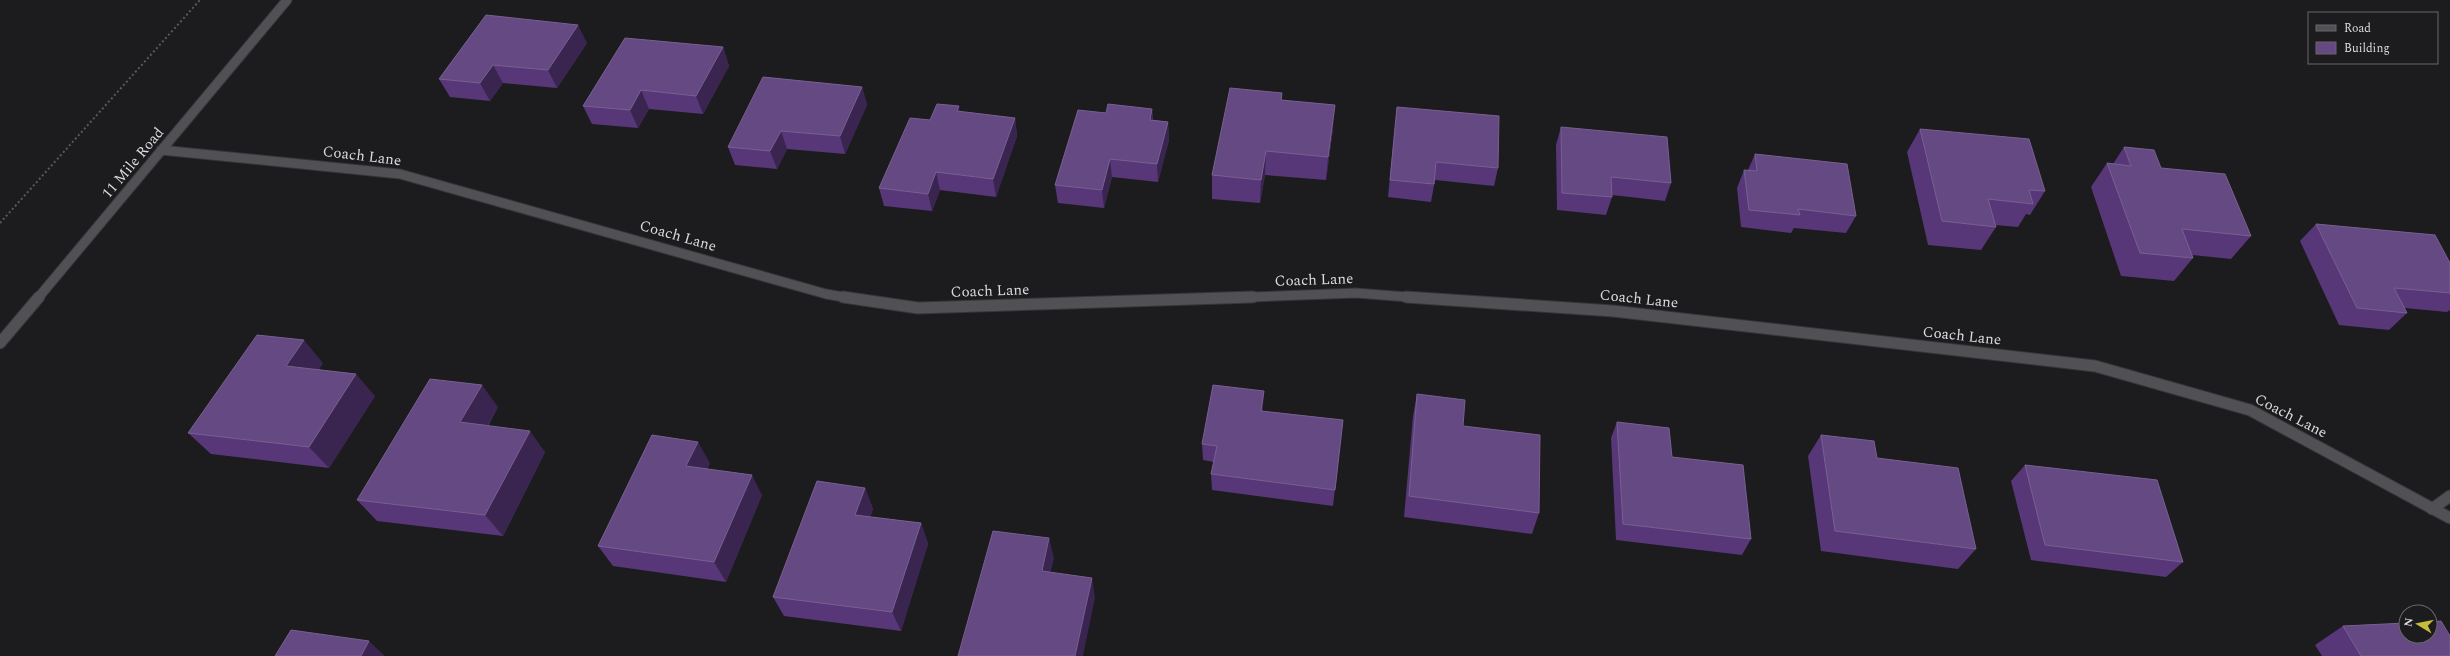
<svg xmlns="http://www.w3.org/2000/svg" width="2450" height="656" viewBox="0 0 2450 656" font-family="Spectral,serif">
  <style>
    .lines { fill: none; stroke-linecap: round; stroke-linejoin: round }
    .minor-far1-casing { stroke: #363537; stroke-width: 11 }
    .minor-casing { stroke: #363537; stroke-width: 13 }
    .path { stroke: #5a595c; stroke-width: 2; stroke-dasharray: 2 2.5; stroke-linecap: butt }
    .minor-far1 { stroke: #515054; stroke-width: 9 }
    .minor { stroke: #515054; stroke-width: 11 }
    .wall { fill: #573778 }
    .shaded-wall { fill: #392550 }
    .building { fill: #654983; stroke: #786091 }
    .labels { text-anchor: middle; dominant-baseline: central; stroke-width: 3; stroke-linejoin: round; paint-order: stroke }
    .street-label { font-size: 15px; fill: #dbdadc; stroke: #1c1b1e }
  </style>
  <rect width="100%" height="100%" fill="#1c1b1e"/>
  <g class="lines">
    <g class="minor-far1-casing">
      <path id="minor-far1" d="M 161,150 L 400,174 L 826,294 L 849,298
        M 38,298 L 287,0
        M 1224,298 L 1356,293 L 1421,298"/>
    </g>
    <g class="minor-casing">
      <path id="minor" d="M 843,297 L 918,308 L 1253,297
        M 1406,297 L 1613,311 L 2095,366 L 2250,410 L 2450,518
        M 0,343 L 39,297
        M 2432,509 L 2450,496"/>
    </g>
    <path class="path" d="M 0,223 L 200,0"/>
    <use href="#minor-far1" class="minor-far1"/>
    <use href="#minor" class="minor"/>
  </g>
  <path class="wall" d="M 486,15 L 587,43 L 557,88 L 503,83 L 490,101 L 450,97 L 439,79 Z
    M 723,47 L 729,66 L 703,114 L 649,109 L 638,128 L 592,124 L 583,106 Z
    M 862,87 L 867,105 L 845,154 L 787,149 L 777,169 L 735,165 L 728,147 Z
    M 1282,93 L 1282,100 L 1333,129 L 1326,180 L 1265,175 L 1260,203 L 1212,199 L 1212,175 Z
    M 1397,107 L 1498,168 L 1494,186 L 1435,180 L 1431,202 L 1388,197 L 1395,125 Z
    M 1152,109 L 1153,120 L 1168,122 L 1169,140 L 1158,182 L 1112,177 L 1104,208 L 1058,203 L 1055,185 L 1106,113 Z
    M 960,112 L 1015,118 L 1017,136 L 996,197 L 940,190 L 932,211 L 884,206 L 879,188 L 930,120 Z
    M 1561,127 L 1671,183 L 1665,201 L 1612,195 L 1612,197 L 1606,215 L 1557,210 L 1556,145 Z
    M 1920,129 L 2045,191 L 2030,215 L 2026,214 L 2018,227 L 1995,225 L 1996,227 L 1981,250 L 1928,245 L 1907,152 Z
    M 2124,147 L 2161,168 L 2251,236 L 2231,259 L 2192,255 L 2193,258 L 2174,281 L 2121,276 L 2091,187 L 2107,163 L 2113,164 Z
    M 1755,154 L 1856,216 L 1846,233 L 1794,228 L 1791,233 L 1741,227 L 1737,188 L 1744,170 L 1748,170 Z
    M 2316,224 L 2450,263 L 2450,310 L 2447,312 L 2405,308 L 2407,313 L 2389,330 L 2339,325 L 2300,241 Z
    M 323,363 L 319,369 L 375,396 L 329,468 L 211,454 L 188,433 Z
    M 1417,394 L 1463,426 L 1539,513 L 1532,534 L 1404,517 L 1413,416 Z
    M 498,407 L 488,426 L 545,452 L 503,536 L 377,521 L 357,500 Z
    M 1263,408 L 1263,411 L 1343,420 L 1333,506 L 1212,490 L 1211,474 L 1214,462 L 1203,460 L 1202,444 Z
    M 1617,422 L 1672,457 L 1751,539 L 1742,555 L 1616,540 L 1611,438 Z
    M 1821,435 L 1877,458 L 1976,549 L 1958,569 L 1821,551 L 1808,456 Z
    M 710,463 L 707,469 L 762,495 L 726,582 L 613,566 L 598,546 Z
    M 2025,465 L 2183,562 L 2166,577 L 2031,560 L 2011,481 Z
    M 865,488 L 873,509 L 870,517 L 921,523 L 928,544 L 901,631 L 784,616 L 773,597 Z
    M 2343,626 L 2450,656 L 2322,656 L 2315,645 Z"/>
  <path class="shaded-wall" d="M 578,25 L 587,43 L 557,88 L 548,70 Z
    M 723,47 L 729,66 L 703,114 L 696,96 Z
    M 493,65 L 503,83 L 490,101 L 480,83 Z
    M 862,87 L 867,105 L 845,154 L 840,136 Z
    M 641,90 L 649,109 L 638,128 L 630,110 Z
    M 1335,105 L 1333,129 L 1326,180 L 1328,157 Z
    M 959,106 L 962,125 L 957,111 Z
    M 1152,109 L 1153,127 L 1150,120 Z
    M 1015,118 L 1017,136 L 996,197 L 993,179 Z
    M 1168,122 L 1169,140 L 1158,182 L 1157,164 Z
    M 781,131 L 787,149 L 777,169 L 770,151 Z
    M 1266,151 L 1265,175 L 1260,203 L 1261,180 Z
    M 1110,159 L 1112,177 L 1104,208 L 1102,190 Z
    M 936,172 L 940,190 L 932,211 L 928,194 Z
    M 304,340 L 323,363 L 306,388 L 286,366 Z
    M 356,374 L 375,396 L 329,468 L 309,447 Z
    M 482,385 L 498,407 L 477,444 L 460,422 Z
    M 1264,391 L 1263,408 L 1260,427 L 1261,411 Z
    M 530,431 L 545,452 L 503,536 L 485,515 Z
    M 698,442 L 710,463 L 699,487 L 686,466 Z
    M 752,475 L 762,495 L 726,582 L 714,562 Z
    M 865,488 L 873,509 L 864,535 L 855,515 Z
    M 921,523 L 928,544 L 901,631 L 892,612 Z
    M 1049,538 L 1054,558 L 1046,591 L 1042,571 Z
    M 1092,578 L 1095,598 L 1083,656 L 1075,656 Z
    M 369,641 L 385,656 L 361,656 Z"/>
  <path class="building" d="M 486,15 L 578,25 L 548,70 L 493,65 L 480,83 L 439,79 Z
    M 625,38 L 723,47 L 696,96 L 641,90 L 630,110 L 583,106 Z
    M 763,77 L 862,87 L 840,136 L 781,131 L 770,151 L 728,147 Z
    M 1230,88 L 1282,93 L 1281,100 L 1335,105 L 1328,157 L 1266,151 L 1261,180 L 1212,175 Z
    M 937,104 L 959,106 L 957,111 L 1015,118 L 993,179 L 936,172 L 928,194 L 879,188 L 910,118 L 930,120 Z
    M 1108,104 L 1152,109 L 1150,120 L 1168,122 L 1157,164 L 1110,159 L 1102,190 L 1055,185 L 1078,110 L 1106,113 Z
    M 1397,107 L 1499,116 L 1498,168 L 1436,162 L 1434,184 L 1390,180 Z
    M 1561,127 L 1667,137 L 1671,183 L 1611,177 L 1612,197 L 1562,193 Z
    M 1920,129 L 2029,139 L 2045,191 L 2029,190 L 2033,204 L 1988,199 L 1996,227 L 1942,221 Z
    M 2124,147 L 2154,150 L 2161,168 L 2225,174 L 2251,236 L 2182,229 L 2193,258 L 2140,253 L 2107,163 L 2131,166 Z
    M 1755,154 L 1847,164 L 1856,216 L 1798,209 L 1800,215 L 1749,210 L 1744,170 L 1757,171 Z
    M 2316,224 L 2435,235 L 2450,263 L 2450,293 L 2394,288 L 2407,313 L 2357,308 Z
    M 257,335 L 304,340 L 286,366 L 356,374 L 309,447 L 188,433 Z
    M 430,379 L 482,385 L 460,422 L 530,431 L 485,515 L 357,500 Z
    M 1213,385 L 1264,391 L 1261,411 L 1343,420 L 1335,490 L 1211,474 L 1217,446 L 1202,444 Z
    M 1417,394 L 1465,400 L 1463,426 L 1540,435 L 1539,513 L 1409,496 Z
    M 1617,422 L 1669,428 L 1672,457 L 1743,465 L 1751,539 L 1623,524 Z
    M 652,435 L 698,442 L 686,466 L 752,475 L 714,562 L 598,546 Z
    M 1821,435 L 1874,441 L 1877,458 L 1958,468 L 1976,549 L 1835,531 Z
    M 2025,465 L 2157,480 L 2183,562 L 2045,545 Z
    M 817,481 L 865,488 L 855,515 L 921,523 L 892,612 L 773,597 Z
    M 993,531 L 1049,538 L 1042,571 L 1092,578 L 1075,656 L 958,656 Z
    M 2441,621 L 2450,636 L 2450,656 L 2361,656 L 2343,626 L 2406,623 L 2406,636 L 2430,636 L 2430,622 Z
    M 291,630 L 369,641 L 361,656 L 275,656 Z"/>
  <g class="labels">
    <g class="street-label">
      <text transform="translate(362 156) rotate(7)">Coach Lane</text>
      <text transform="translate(133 163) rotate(-50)">11 Mile Road</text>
      <text transform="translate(678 236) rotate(16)">Coach Lane</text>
      <text transform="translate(1314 280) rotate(-2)">Coach Lane</text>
      <text transform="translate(990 291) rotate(-2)">Coach Lane</text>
      <text transform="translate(1639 299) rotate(6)">Coach Lane</text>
      <text transform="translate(1962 336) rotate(6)">Coach Lane</text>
      <text transform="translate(2291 416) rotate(27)">Coach Lane</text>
    </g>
  </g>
  <rect x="2308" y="12" width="130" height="52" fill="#1c1b1e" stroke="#68676a"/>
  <rect x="2316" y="25" width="20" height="6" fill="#515054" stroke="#68676a"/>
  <text x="2344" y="32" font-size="12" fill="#dbdadc">Road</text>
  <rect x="2316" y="42" width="20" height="12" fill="#654983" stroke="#68676a"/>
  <text x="2344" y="52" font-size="12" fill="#dbdadc">Building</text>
  <g transform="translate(2418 624) rotate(280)"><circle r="19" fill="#1c1b1e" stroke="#68676a"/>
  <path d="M0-3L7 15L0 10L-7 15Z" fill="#c6bc3c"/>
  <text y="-6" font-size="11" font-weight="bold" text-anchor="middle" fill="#dbdadc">N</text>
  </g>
</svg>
